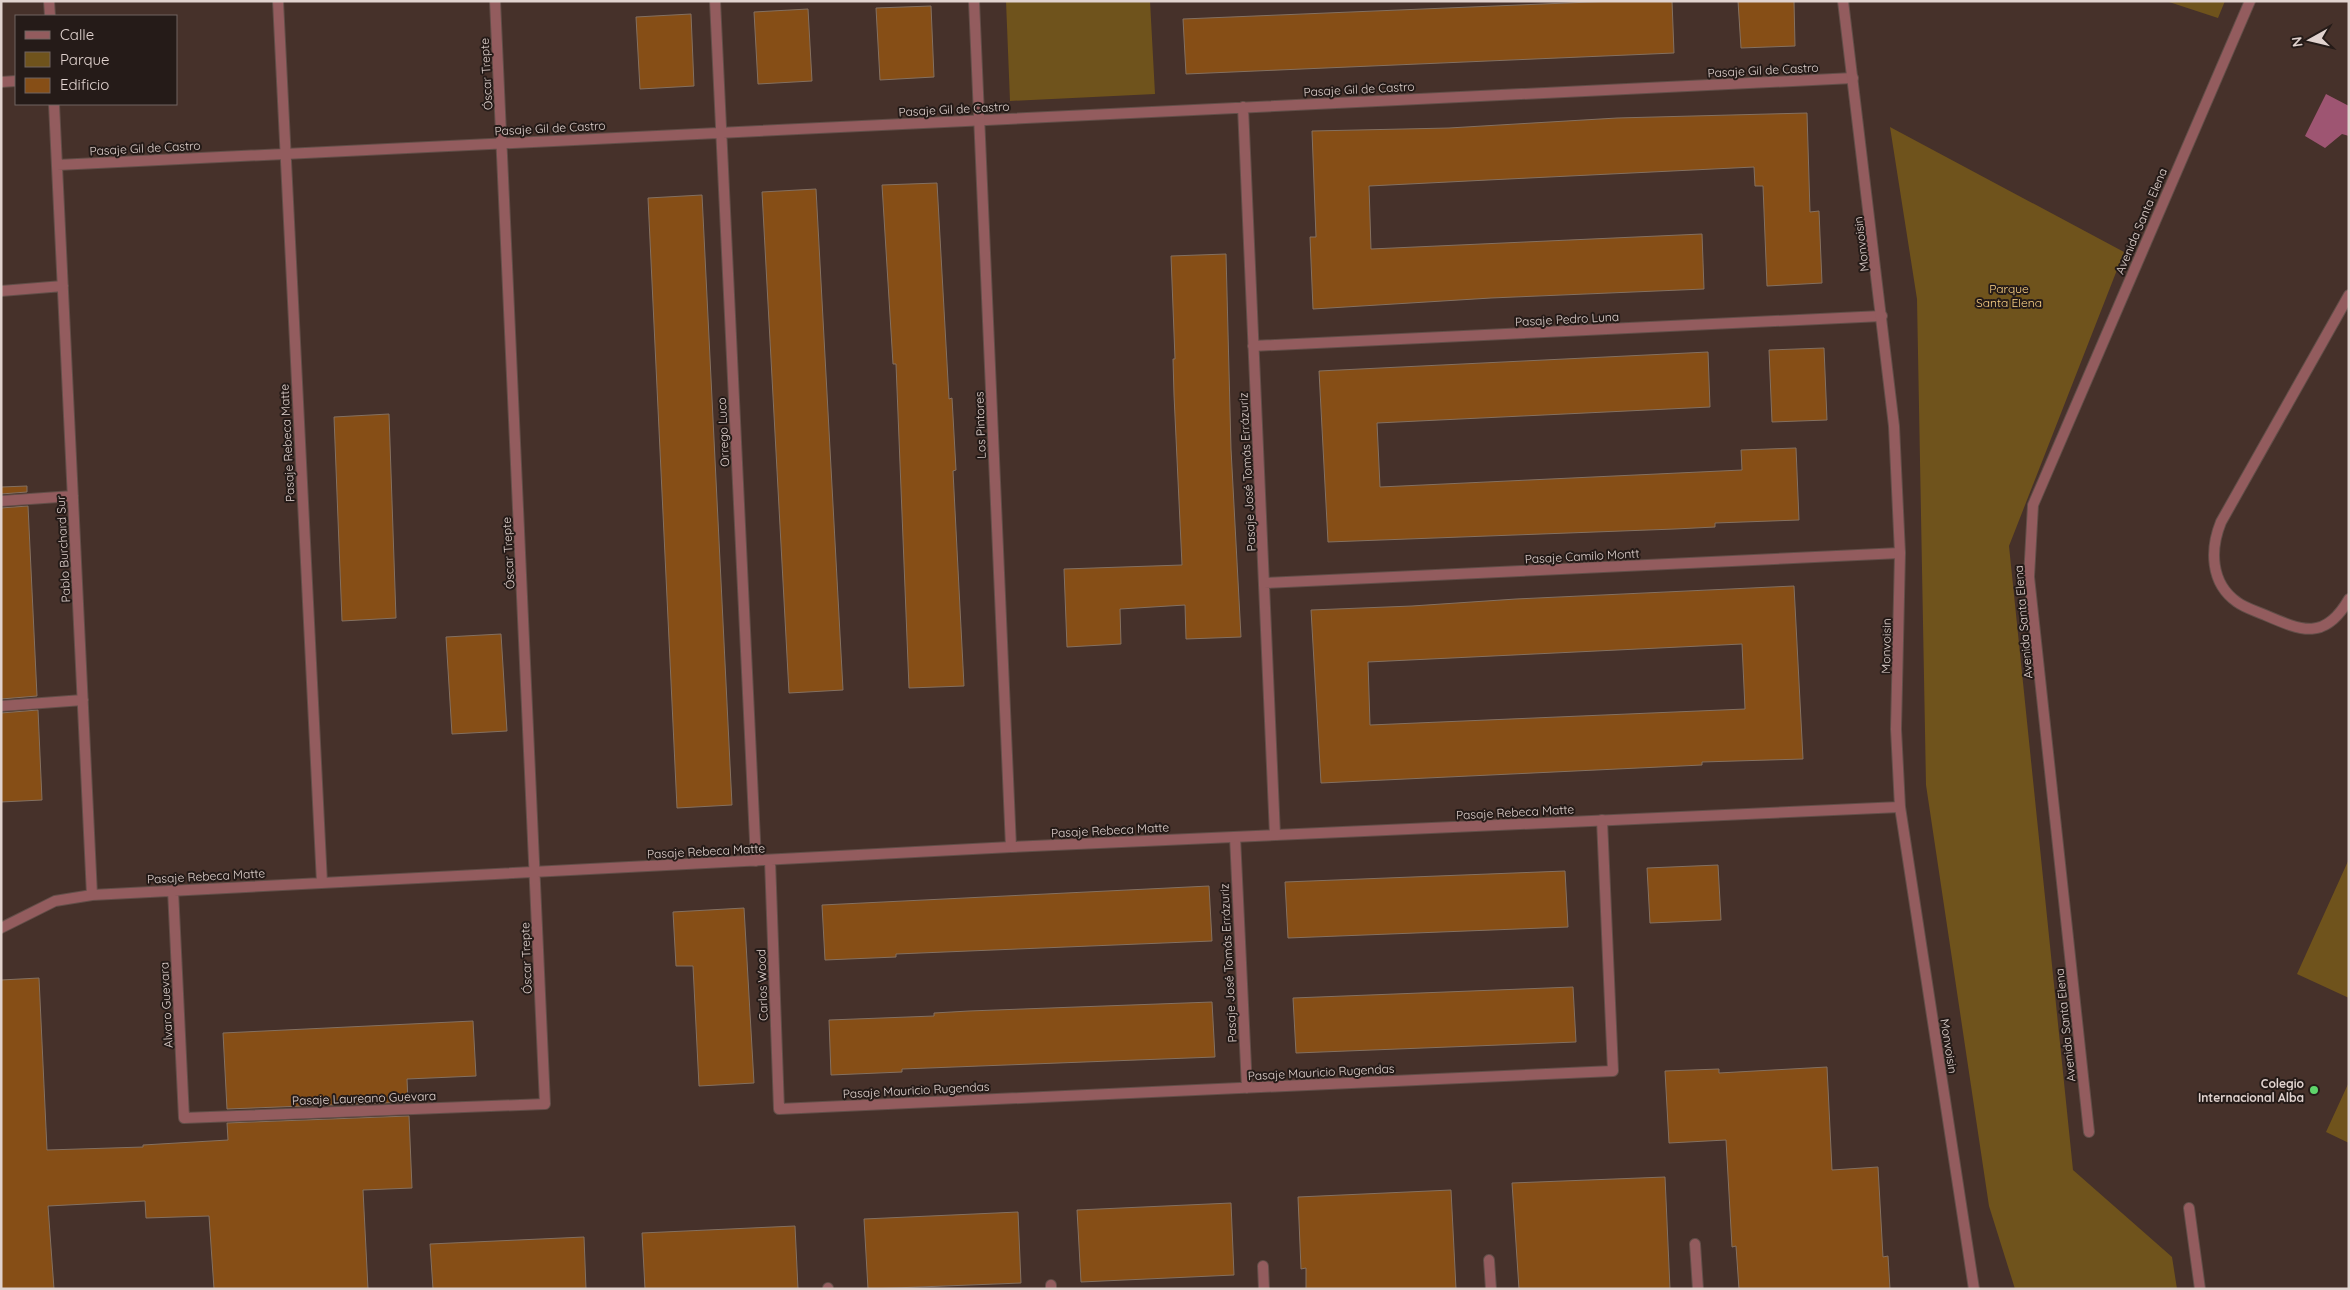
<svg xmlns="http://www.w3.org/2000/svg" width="2350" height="1290" viewBox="0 0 2350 1290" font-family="Quicksand,sans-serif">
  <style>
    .green { fill: #6f531c }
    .water { fill: #9e5572 }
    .building { fill: #864e16; stroke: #847060; fill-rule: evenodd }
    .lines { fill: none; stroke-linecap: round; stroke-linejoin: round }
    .service-casing { stroke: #624e48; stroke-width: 12 }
    .minor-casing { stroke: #624e48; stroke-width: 12 }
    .tertiary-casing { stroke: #624e48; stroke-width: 12 }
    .service { stroke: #935c5e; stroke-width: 10 }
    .minor { stroke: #935c5e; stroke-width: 10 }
    .tertiary { stroke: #935c5e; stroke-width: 10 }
    .poi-dot { fill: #5fd56b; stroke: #251b18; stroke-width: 2 }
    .labels { text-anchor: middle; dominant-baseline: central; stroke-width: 4; stroke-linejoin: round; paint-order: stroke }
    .street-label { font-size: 12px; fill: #e1d3cf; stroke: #251b18 }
    .park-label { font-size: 12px; fill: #fdd387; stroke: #251b18 }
    .poi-label { font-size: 12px; font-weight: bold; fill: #e1d3cf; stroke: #251b18; text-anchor: end }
  </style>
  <rect width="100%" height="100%" fill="#46312a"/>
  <path class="green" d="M 1006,1 L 1150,1 L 1155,94 L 1010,101 Z
    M 2166,1 L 2225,1 L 2218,18 Z
    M 1890,127 L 2124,252 L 2009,546 L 2073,1170 L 2172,1257 L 2177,1289 L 2015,1289 L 1989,1206 L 1926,785 L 1917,299 Z
    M 2349,859 L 2349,998 L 2297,974 Z
    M 2349,1082 L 2349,1143 L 2326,1132 Z"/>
  <path class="water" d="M 2326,94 L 2349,106 L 2349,136 L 2342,134 L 2325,148 L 2305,136 Z"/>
  <path class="building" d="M 1615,1 L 1672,1 L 1674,53 L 1186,74 L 1183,19 Z
    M 1738,1 L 1794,1 L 1795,46 L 1741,48 Z
    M 931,6 L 934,77 L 880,80 L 876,8 Z
    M 808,9 L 812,81 L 758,84 L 754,12 Z
    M 691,14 L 694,86 L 640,89 L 636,17 Z
    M 1807,113 L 1810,212 L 1819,211 L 1822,283 L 1767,286 L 1763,186 L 1755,186 L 1754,167 L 1488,180 L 1369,186 L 1371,249 L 1702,234 L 1704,289 L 1491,298 L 1313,309 L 1310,237 L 1316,237 L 1312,131 L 1449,128 L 1617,118 Z
    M 937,183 L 949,399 L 952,398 L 956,470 L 953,471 L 964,686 L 909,688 L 896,364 L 893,364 L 882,185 Z
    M 816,189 L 843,690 L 789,693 L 762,192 Z
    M 702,195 L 732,805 L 677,808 L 648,198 Z
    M 1226,254 L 1231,449 L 1241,637 L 1186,639 L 1185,605 L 1120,609 L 1121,644 L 1067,647 L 1064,569 L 1182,565 L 1174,395 L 1173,359 L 1175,359 L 1171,256 Z
    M 1824,348 L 1827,420 L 1772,422 L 1769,350 Z
    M 1708,352 L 1710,407 L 1377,423 L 1380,487 L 1742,470 L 1741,450 L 1796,448 L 1799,520 L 1715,523 L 1715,527 L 1675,529 L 1328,542 L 1319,371 Z
    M 389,414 L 396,618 L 342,621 L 334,417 Z
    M 27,486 L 27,492 L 1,494 L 1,487 Z
    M 28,506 L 37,696 L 1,699 L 1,508 Z
    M 1794,586 L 1803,759 L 1702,762 L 1702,765 L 1321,783 L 1311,610 L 1412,606 L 1516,599 ZM 1742,644 L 1745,709 L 1370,725 L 1368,662 Z
    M 501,634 L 507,731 L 452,734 L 446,637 Z
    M 38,710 L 42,800 L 1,802 L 1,713 Z
    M 1718,865 L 1721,920 L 1650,923 L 1647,868 Z
    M 1565,871 L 1568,927 L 1288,938 L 1285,882 Z
    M 1209,886 L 1212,941 L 896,954 L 896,957 L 825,960 L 822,905 Z
    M 744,908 L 754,1083 L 699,1086 L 693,966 L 676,966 L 673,912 Z
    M 39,978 L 47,1150 L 143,1147 L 143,1145 L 228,1140 L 227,1123 L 409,1116 L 412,1188 L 363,1190 L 368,1289 L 214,1289 L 209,1216 L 146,1218 L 145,1201 L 48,1206 L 54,1289 L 1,1289 L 1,980 Z
    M 1573,987 L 1576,1042 L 1296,1053 L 1293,998 Z
    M 1212,1002 L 1215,1057 L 902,1069 L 902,1072 L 831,1075 L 829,1020 L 934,1016 L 934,1013 L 969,1011 Z
    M 473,1021 L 476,1076 L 407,1079 L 408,1102 L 227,1109 L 223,1033 Z
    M 1827,1067 L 1832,1170 L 1878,1167 L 1883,1257 L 1888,1256 L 1890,1289 L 1739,1289 L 1736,1246 L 1732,1247 L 1726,1140 L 1669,1143 L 1665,1071 L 1719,1069 L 1719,1073 Z
    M 1665,1177 L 1670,1289 L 1519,1289 L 1512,1183 Z
    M 1451,1190 L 1456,1289 L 1306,1289 L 1306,1268 L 1301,1269 L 1298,1197 Z
    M 1231,1203 L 1234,1275 L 1081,1282 L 1077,1210 Z
    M 1018,1212 L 1021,1283 L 868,1289 L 864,1219 Z
    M 795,1226 L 798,1289 L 645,1289 L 642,1233 Z
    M 584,1237 L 586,1289 L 433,1289 L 430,1244 Z"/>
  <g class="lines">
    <g class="service-casing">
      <path id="service" d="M 2349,295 L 2221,522 C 2210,549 2210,583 2237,602 C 2245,608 2256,611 2265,615 C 2302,631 2325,641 2349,599"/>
    </g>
    <g class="minor-casing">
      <path id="minor" d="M 49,1 L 50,16
        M 278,1 L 322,883
        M 715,1 L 756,861
        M 1,82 L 16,81
        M 54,104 L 92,895
        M 1243,107 L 1275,835
        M 57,165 L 1853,78
        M 1,291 L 63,286
        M 1253,346 L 1882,316
        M 1,501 L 73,496
        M 1264,583 L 1900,553
        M 1,706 L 83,700
        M 1235,837 L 1247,1088
        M 770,860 L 779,1109 L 1613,1071 L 1602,820
        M 173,890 L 184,1118 L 545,1104 L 495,1
        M 1,928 L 55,901 L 92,895 L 1011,847
        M 2089,1132 L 2029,577 L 2033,505 L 2250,1
        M 2189,1208 L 2200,1289
        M 1695,1244 L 1698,1289
        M 1489,1260 L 1491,1289
        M 1263,1266 L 1264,1289
        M 1051,1285 L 1051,1289
        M 828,1288 L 828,1289"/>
    </g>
    <g class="tertiary-casing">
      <path id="tertiary" d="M 974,1 L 1011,847 L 1900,807
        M 1843,1 L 1894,426 L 1900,553 L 1896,729 L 1900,807 L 1974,1289"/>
    </g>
    <use href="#service" class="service"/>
    <use href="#minor" class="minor"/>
    <use href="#tertiary" class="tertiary"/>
  </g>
  <circle class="poi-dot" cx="2314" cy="1090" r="5"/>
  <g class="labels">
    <g class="street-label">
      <text transform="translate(1763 70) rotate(-3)">Pasaje Gil de Castro</text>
      <text transform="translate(486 74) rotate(-93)">Óscar Trepte</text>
      <text transform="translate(1359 89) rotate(-3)">Pasaje Gil de Castro</text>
      <text transform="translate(954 109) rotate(-3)">Pasaje Gil de Castro</text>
      <text transform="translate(550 128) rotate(-3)">Pasaje Gil de Castro</text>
      <text transform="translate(145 148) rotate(-3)">Pasaje Gil de Castro</text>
      <text transform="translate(2141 221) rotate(-67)">Avenida Santa Elena</text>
      <text transform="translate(1861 244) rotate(-97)">Monvoisin</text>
      <text transform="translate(1567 319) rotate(-3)">Pasaje Pedro Luna</text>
      <text transform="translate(980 425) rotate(-92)">Los Pintores</text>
      <text transform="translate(723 432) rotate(-93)">Orrego Luco</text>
      <text transform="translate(287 443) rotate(-93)">Pasaje Rebeca Matte</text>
      <text transform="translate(1247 472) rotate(-93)">Pasaje José Tomás Errázuriz</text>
      <text transform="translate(63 549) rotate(-93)">Pablo Burchard Sur</text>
      <text transform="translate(508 553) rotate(-93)">Óscar Trepte</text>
      <text transform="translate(1582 556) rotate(-3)">Pasaje Camilo Montt</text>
      <text transform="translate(2023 622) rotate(-95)">Avenida Santa Elena</text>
      <text transform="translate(1886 646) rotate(-89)">Monvoisin</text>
      <text transform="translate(1515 812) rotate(-3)">Pasaje Rebeca Matte</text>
      <text transform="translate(1110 830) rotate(-3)">Pasaje Rebeca Matte</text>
      <text transform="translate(706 851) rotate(-3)">Pasaje Rebeca Matte</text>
      <text transform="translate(206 876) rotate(-3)">Pasaje Rebeca Matte</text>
      <text transform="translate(526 958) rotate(-92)">Óscar Trepte</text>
      <text transform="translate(1228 963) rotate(-93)">Pasaje José Tomás Errázuriz</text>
      <text transform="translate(762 985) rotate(-92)">Carlos Wood</text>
      <text transform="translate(166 1005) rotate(-93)">Alvaro Guevara</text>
      <text transform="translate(2065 1025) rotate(-96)">Avenida Santa Elena</text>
      <text transform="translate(1949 1046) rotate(81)">Monvoisin</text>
      <text transform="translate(1321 1072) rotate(-3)">Pasaje Mauricio Rugendas</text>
      <text transform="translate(916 1090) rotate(-3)">Pasaje Mauricio Rugendas</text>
      <text transform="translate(364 1098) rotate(-2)">Pasaje Laureano Guevara</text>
    </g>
    <g class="park-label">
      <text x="2009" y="288">Parque<tspan x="2009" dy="14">Santa Elena</tspan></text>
    </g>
    <g class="poi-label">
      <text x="2304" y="1083">Colegio<tspan x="2304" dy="14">Internacional Alba</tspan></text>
    </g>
  </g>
  <rect width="2350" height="1290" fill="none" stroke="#e1d3cf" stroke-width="5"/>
  <rect x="15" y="15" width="162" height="90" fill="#251b18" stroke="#706561"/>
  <rect x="25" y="31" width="25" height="8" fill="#935c5e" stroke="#706561"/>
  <text x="60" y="40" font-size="15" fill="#e1d3cf">Calle</text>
  <rect x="25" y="52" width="25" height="15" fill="#6f531c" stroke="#706561"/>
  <text x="60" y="65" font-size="15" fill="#e1d3cf">Parque</text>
  <rect x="25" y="78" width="25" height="15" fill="#864e16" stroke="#706561"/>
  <text x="60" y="90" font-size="15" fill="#e1d3cf">Edificio</text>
  <g transform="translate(2310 40) rotate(262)" stroke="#251b18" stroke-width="4" paint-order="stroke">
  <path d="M0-4L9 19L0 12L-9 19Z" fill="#e1d3cf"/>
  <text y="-8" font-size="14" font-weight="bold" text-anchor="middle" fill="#e1d3cf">N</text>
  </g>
</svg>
